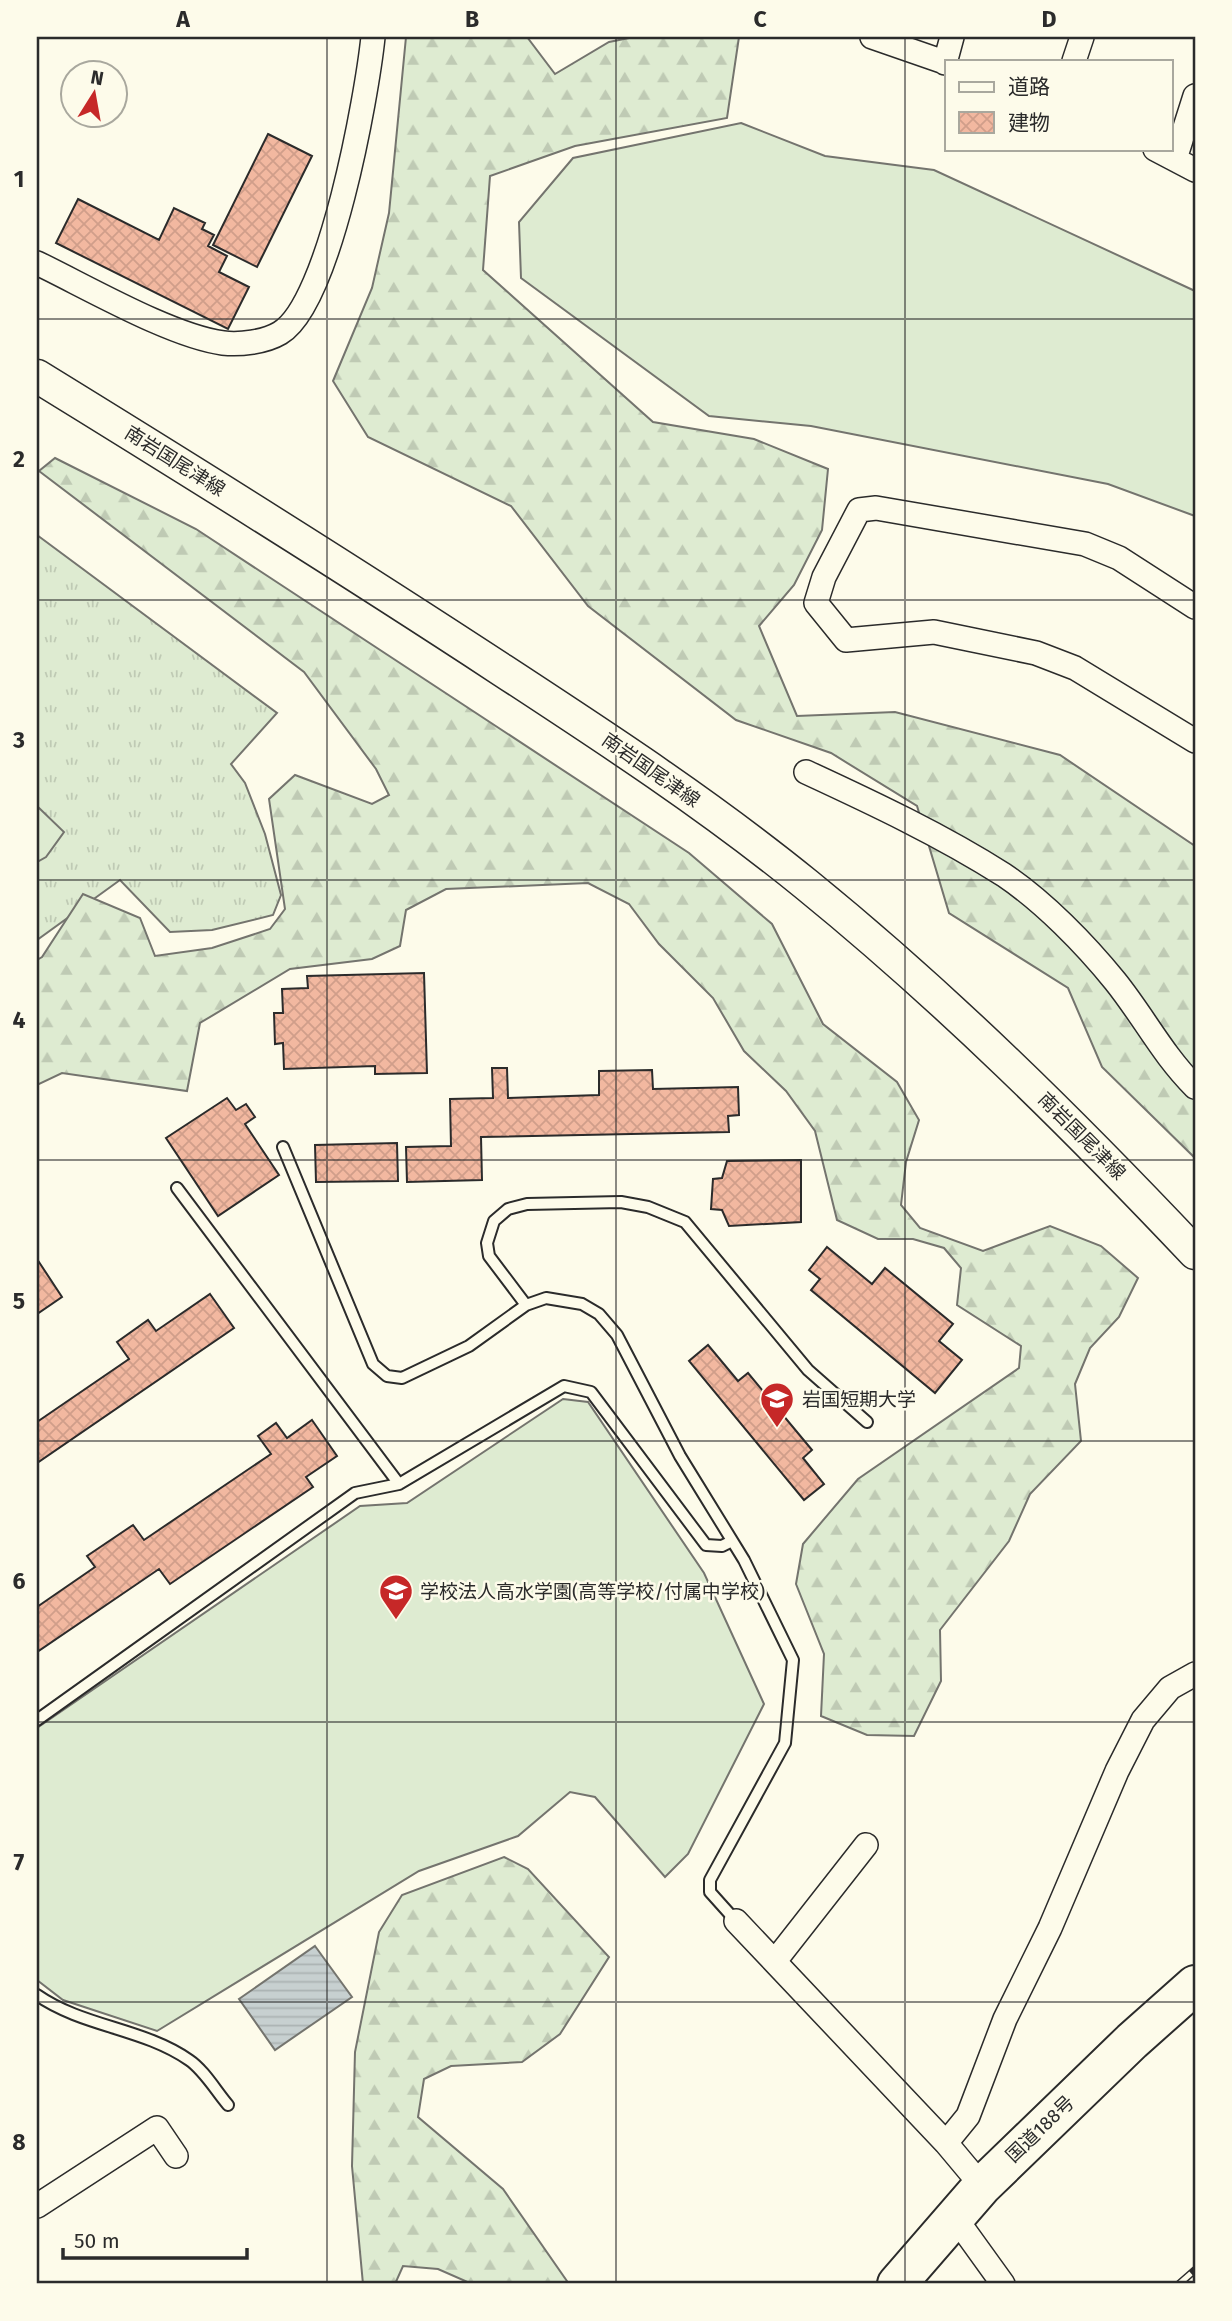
<svg xmlns="http://www.w3.org/2000/svg" width="1232" height="2321" viewBox="0 0 1232 2321" font-family="'Fira Sans','Noto Sans JP',sans-serif">
  <style>
    .grass { fill: url(#grass-tufts); stroke: #74746e; stroke-width: 2 }
    .forest { fill: url(#forest-firs); stroke: #74746e; stroke-width: 2 }
    .pitch { fill: #deebd1; stroke: #74746e; stroke-width: 2 }
    .water { fill: url(#water-rules); stroke: #74746e; stroke-width: 2 }
    .building { fill: url(#building-cross-hatch); stroke: #2b2b2b; stroke-width: 2 }
    .lines { fill: none; stroke-linecap: round; stroke-linejoin: round }
    .lane-casing { stroke: #2b2b2b; stroke-width: 14 }
    .street-casing { stroke: #2b2b2b; stroke-width: 26 }
    .secondary-casing { stroke: #2b2b2b; stroke-width: 35 }
    .highway-casing { stroke: #2b2b2b; stroke-width: 42 }
    .lane { stroke: #fdfbea; stroke-width: 10 }
    .street { stroke: #fdfbea; stroke-width: 23 }
    .secondary { stroke: #fdfbea; stroke-width: 32 }
    .highway { stroke: #fdfbea; stroke-width: 38 }
    .rail-casing { stroke: #2b2b2b; stroke-width: 8 }
    .rail { stroke: #fdfbea; stroke-width: 5; stroke-dasharray: 16; stroke-linecap: butt }
    .grid { fill: none; stroke: #2b2b2b; stroke-width: 2; stroke-opacity: 0.55 }
    .labels { text-anchor: middle; dominant-baseline: central; stroke-width: 5; stroke-linejoin: round; paint-order: stroke }
    .street-label { font-size: 19px; fill: #2b2b2b; stroke: #fdfbea }
    .poi-label { font-size: 19px; fill: #2b2b2b; stroke: #fdfbea; text-anchor: start }
    .neatline { fill: none; stroke: #2b2b2b; stroke-width: 2.5 }
    .grid-label { font-size: 23px; text-anchor: middle; font-weight: bold; fill: #2b2b2b }
  </style>
  <defs>
    <pattern id="grass-tufts" width="24" height="20" patternUnits="userSpaceOnUse" patternTransform="scale(1.75)"><rect width="24" height="20" fill="#deebd1"/><path d="M3 7l-1-3M5 7V3M7 7l1-3M15 17l-1-3M17 17v-4M19 17l1-3" fill="none" stroke="#bfcab4"/></pattern>
    <pattern id="forest-firs" width="22" height="20" patternUnits="userSpaceOnUse" patternTransform="scale(1.75)"><rect width="22" height="20" fill="#deebd1"/><path d="M5 1l3.5 6h-7zM16 11l3.5 6h-7z" fill="#bfcab4"/></pattern>
    <pattern id="water-rules" width="6" height="5" patternUnits="userSpaceOnUse" patternTransform="scale(1.75)"><rect width="6" height="5" fill="#c7d0d0"/><path d="M0 2.5h6" fill="none" stroke="#abb3b3"/></pattern>
    <pattern id="building-cross-hatch" width="8" height="8" patternUnits="userSpaceOnUse" patternTransform="scale(1.75)"><rect width="8" height="8" fill="#f2b8a0"/><path d="M0 0l8 8M0 8l8-8" fill="none" stroke="#d09e8a"/></pattern>
  </defs>
  <rect width="100%" height="100%" fill="#fdfbea"/>
  <path class="grass" d="M 37,535 L 277,713 L 231,764 L 245,783 L 265,834 L 281,895 L 273,915 L 212,930 L 170,932 L 120,880 L 37,940 Z"/>
  <path class="forest" d="M 406,37 L 527,37 L 555,74 L 609,42 L 634,37 L 739,37 L 727,118 L 575,146 L 490,176 L 483,270 L 653,422 L 754,439 L 828,469 L 822,530 L 794,585 L 759,626 L 797,716 L 895,712 L 1060,755 L 1195,846 L 1195,1158 L 1102,1067 L 1068,988 L 949,913 L 917,806 L 831,753 L 736,720 L 588,606 L 511,506 L 368,437 L 333,381 L 372,288 L 389,213 Z
    M 55,458 L 196,529 L 689,853 L 772,924 L 823,1024 L 897,1082 L 919,1120 L 906,1162 L 901,1205 L 920,1228 L 983,1251 L 1050,1226 L 1101,1246 L 1138,1278 L 1119,1317 L 1090,1348 L 1075,1384 L 1081,1441 L 1030,1494 L 1009,1541 L 940,1630 L 941,1681 L 914,1736 L 867,1735 L 821,1716 L 824,1654 L 796,1584 L 803,1544 L 858,1479 L 1019,1368 L 1021,1346 L 957,1305 L 961,1268 L 944,1248 L 913,1239 L 878,1239 L 837,1220 L 815,1131 L 786,1091 L 744,1051 L 713,998 L 659,944 L 629,904 L 588,883 L 446,889 L 406,910 L 400,946 L 372,959 L 290,969 L 200,1023 L 187,1091 L 62,1073 L 37,1085 L 37,960 L 42,957 L 83,894 L 140,918 L 155,956 L 212,948 L 270,929 L 285,909 L 269,799 L 295,775 L 372,804 L 389,795 L 376,769 L 304,672 L 39,471 Z
    M 504,1857 L 528,1869 L 609,1957 L 560,2034 L 522,2062 L 451,2066 L 424,2079 L 418,2117 L 503,2189 L 569,2284 L 472,2284 L 438,2269 L 403,2266 L 395,2284 L 363,2284 L 352,2166 L 355,2052 L 379,1932 L 402,1895 Z"/>
  <path class="pitch" d="M 741,123 L 825,156 L 934,170 L 1195,291 L 1195,516 L 1108,484 L 811,426 L 709,416 L 521,278 L 519,222 L 573,158 Z
    M 37,806 L 64,832 L 46,857 L 37,862 Z
    M 563,1399 L 588,1402 L 704,1573 L 764,1704 L 688,1854 L 665,1877 L 595,1797 L 570,1792 L 518,1836 L 419,1871 L 157,2031 L 63,2000 L 37,1980 L 37,1728 L 360,1506 L 407,1503 Z"/>
  <path class="water" d="M 315,1946 L 352,1997 L 275,2050 L 239,1999 Z"/>
  <path class="building" d="M 268,134 L 312,156 L 257,267 L 213,245 Z
    M 78,199 L 159,240 L 174,208 L 205,223 L 202,229 L 214,235 L 208,246 L 227,256 L 219,272 L 249,287 L 228,329 L 56,243 Z
    M 424,973 L 427,1073 L 375,1074 L 375,1066 L 284,1069 L 283,1043 L 275,1044 L 274,1013 L 283,1013 L 282,989 L 308,988 L 307,976 Z
    M 492,1068 L 507,1068 L 508,1098 L 599,1095 L 599,1071 L 652,1070 L 653,1089 L 738,1087 L 739,1115 L 728,1116 L 729,1132 L 481,1137 L 482,1180 L 407,1182 L 406,1147 L 451,1146 L 450,1099 L 493,1098 Z
    M 227,1098 L 236,1110 L 246,1104 L 255,1117 L 245,1124 L 279,1175 L 218,1216 L 166,1138 Z
    M 397,1143 L 398,1181 L 316,1182 L 315,1145 Z
    M 801,1160 L 801,1222 L 729,1226 L 722,1210 L 711,1209 L 713,1179 L 722,1178 L 727,1161 Z
    M 827,1247 L 872,1284 L 885,1268 L 953,1324 L 939,1341 L 962,1360 L 935,1393 L 811,1290 L 820,1279 L 809,1270 Z
    M 37,1259 L 62,1297 L 37,1314 Z
    M 210,1294 L 234,1328 L 37,1463 L 37,1422 L 129,1359 L 117,1342 L 148,1320 L 156,1331 Z
    M 708,1345 L 738,1381 L 748,1373 L 812,1450 L 803,1458 L 824,1484 L 804,1500 L 689,1361 Z
    M 312,1420 L 337,1456 L 306,1477 L 313,1487 L 170,1584 L 159,1569 L 37,1652 L 37,1607 L 95,1567 L 87,1556 L 133,1525 L 144,1540 L 271,1454 L 258,1436 L 276,1423 L 287,1438 Z"/>
  <g class="lines">
    <g class="lane-casing">
      <path id="lane" d="M 283,1147 L 373,1364 L 387,1376 L 402,1378 L 469,1346 L 526,1305 L 546,1298 L 582,1304 L 599,1314 L 617,1335 L 680,1456 L 744,1560 L 793,1660 L 785,1743 L 710,1880 L 710,1892 L 736,1921
        M 526,1305 L 489,1256 L 487,1243 L 494,1221 L 508,1209 L 527,1204 L 621,1202 L 648,1207 L 685,1222 L 808,1370 L 867,1422
        M 399,1484 L 564,1386 L 591,1392 L 706,1545 L 722,1546 L 732,1541
        M 37,1720 L 355,1493 L 399,1484 L 177,1188
        M 37,1995 C 83,2027 143,2028 189,2060 C 204,2070 216,2091 228,2105"/>
    </g>
    <g class="street-casing">
      <path id="street" d="M 872,37 L 947,63
        M 1074,61 L 1082,37
        M 945,63 L 952,37
        M 1155,149 L 1195,170
        M 1175,159 L 1195,96
        M 37,263 C 87,287 171,336 223,343 C 240,345 265,342 280,333 C 330,304 367,95 373,37
        M 1195,607 L 1119,558 L 1085,544 L 876,508 L 859,510 L 824,577 L 816,603 L 846,640 L 934,632 L 1036,653 L 1075,668 L 1195,741
        M 806,772 C 873,803 941,835 1004,875 C 1044,902 1085,944 1115,981 C 1144,1017 1162,1054 1195,1087
        M 736,1921 L 946,2143 L 982,2186
        M 775,1961 L 866,1845
        M 946,2143 L 968,2116 L 1005,2019 L 1050,1928 L 1117,1771 L 1143,1720 L 1170,1688 L 1195,1674
        M 37,2206 L 157,2128 L 176,2156
        M 954,2216 L 1003,2284"/>
    </g>
    <g class="secondary-casing">
      <path id="secondary" d="M 37,376 C 193,472 348,569 502,670 C 606,738 710,806 807,885 C 946,998 1072,1123 1195,1253"/>
    </g>
    <g class="highway-casing">
      <path id="highway" d="M 897,2284 L 982,2186 L 1132,2041 L 1195,1985"/>
    </g>
    <use href="#lane" class="lane"/>
    <use href="#street" class="street"/>
    <use href="#secondary" class="secondary"/>
    <use href="#highway" class="highway"/>
    <g class="rail-casing">
      <path id="rail" d="M 1179,2284 L 1195,2270"/>
    </g>
    <use href="#rail" class="rail"/>
  </g>
  <path class="grid" d="M 327,37 L 327,2284M 616,37 L 616,2284M 905,37 L 905,2284M 37,319 L 1195,319M 37,600 L 1195,600M 37,880 L 1195,880M 37,1160 L 1195,1160M 37,1441 L 1195,1441M 37,1722 L 1195,1722M 37,2002 L 1195,2002"/>
  <defs>
    <g id="university-pin" transform="scale(1.75)"><path d="M0 17L-7.5 6A9.5 9.5 0 1 1 7.5 6Z" fill="#c62828" stroke="#fdfbea"/><path d="M0-5L7-2L0 1L-7-2ZM-4 1L0 2.5L4 1V4Q0 6-4 4Z" fill="#fff"/></g>
    <g id="school-pin" transform="scale(1.75)"><path d="M0 17L-7.5 6A9.5 9.5 0 1 1 7.5 6Z" fill="#c62828" stroke="#fdfbea"/><path d="M0-5L7-2L0 1L-7-2ZM-4 1L0 2.5L4 1V4Q0 6-4 4Z" fill="#fff"/></g>
  </defs>
  <g fill-rule="evenodd">
    <use href="#university-pin" x="777" y="1399"/>
    <use href="#school-pin" x="396" y="1591"/>
  </g>
  <g class="labels">
    <g class="street-label">
      <text transform="translate(175 461) rotate(32)">南岩国尾津線</text>
      <text transform="translate(651 770) rotate(35)">南岩国尾津線</text>
      <text transform="translate(1082 1136) rotate(45)">南岩国尾津線</text>
      <text transform="translate(1040 2129) rotate(-44)">国道188号</text>
    </g>
    <g class="poi-label">
      <text x="802" y="1399">岩国短期大学</text>
      <text x="420" y="1591">学校法人高水学園(高等学校/付属中学校)</text>
    </g>
  </g>
  <rect width="1232" height="2321" fill="none" stroke="#fdfbea" stroke-width="77"/>
  <rect x="945" y="60" width="228" height="91" fill="#fdfbea" stroke="#a9a89e" stroke-width="2"/>
  <rect x="959" y="82" width="35" height="10" fill="#fdfbea" stroke="#a9a89e" stroke-width="2"/>
  <text x="1008" y="94" font-size="21" fill="#2b2b2b">道路</text>
  <rect x="959" y="112" width="35" height="21" fill="url(#building-cross-hatch)" stroke="#a9a89e" stroke-width="2"/>
  <text x="1008" y="130" font-size="21" fill="#2b2b2b">建物</text>
  <g transform="translate(94 94) rotate(11)"><circle r="33" fill="#fdfbea" stroke="#a9a89e" stroke-width="2"/>
  <path d="M0-5L12 26L0 18L-12 26Z" fill="#c62828"/>
  <text y="-10" font-size="19" font-weight="bold" text-anchor="middle" fill="#2b2b2b">N</text>
  </g>
  <path d="M63 2248v10h184v-10" fill="none" stroke="#2b2b2b" stroke-width="3.5"/>
  <text x="74" y="2248" font-size="21" fill="#2b2b2b" stroke="#fdfbea" stroke-width="5" paint-order="stroke">50 m</text>
  <rect x="38" y="38" width="1156" height="2244" class="neatline"/>
  <g class="grid-label">
    <text x="183" y="27">A</text>
    <text x="472" y="27">B</text>
    <text x="760" y="27">C</text>
    <text x="1049" y="27">D</text>
    <text x="19" y="187">1</text>
    <text x="19" y="467">2</text>
    <text x="19" y="748">3</text>
    <text x="19" y="1028">4</text>
    <text x="19" y="1309">5</text>
    <text x="19" y="1589">6</text>
    <text x="19" y="1870">7</text>
    <text x="19" y="2150">8</text>
  </g>
</svg>
